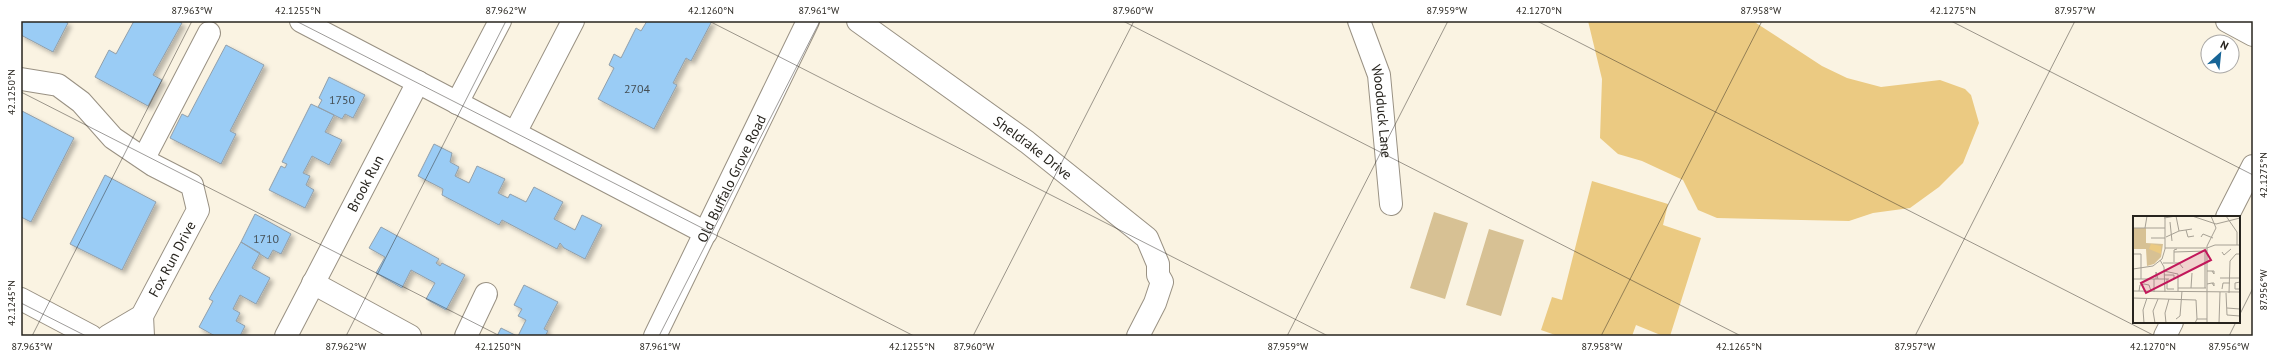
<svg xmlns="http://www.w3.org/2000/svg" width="2274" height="357" viewBox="0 0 2274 357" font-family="'PT Sans',sans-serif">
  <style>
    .green { fill: #d7c194 }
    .water { fill: #ebca82 }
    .building { fill: #9accf5; stroke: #919faa; filter: url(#shadow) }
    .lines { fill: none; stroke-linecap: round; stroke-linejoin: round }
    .minor-casing { stroke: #999183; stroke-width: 24 }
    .major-casing { stroke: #999183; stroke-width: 24 }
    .minor { stroke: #fff; stroke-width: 22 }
    .major { stroke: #fff; stroke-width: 22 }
    .ticks { fill: none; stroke: #27241e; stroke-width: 1; stroke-opacity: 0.45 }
    .labels { text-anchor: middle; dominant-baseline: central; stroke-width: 4; stroke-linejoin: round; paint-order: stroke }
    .number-label { font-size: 12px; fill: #444e54 }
    .street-label { font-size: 14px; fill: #27241e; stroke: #fff }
    .inset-road { fill: none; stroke: #a6a094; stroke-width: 1 }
    .view { fill: #c2185b; fill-opacity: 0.15; stroke: #c2185b; stroke-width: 2 }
    .inset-edge { fill: none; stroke: #27241e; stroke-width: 2 }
    .neatline { fill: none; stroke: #27241e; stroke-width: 1.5 }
    .ticks-label { font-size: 10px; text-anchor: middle; fill: #27241e }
  </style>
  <defs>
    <filter id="shadow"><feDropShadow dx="3.5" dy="3.5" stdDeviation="2" flood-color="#0004"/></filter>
  </defs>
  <rect width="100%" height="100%" fill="#faf3e2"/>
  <path class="green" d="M 1434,212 L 1468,223 L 1445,299 L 1410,288 Z
    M 1489,229 L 1524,240 L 1501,316 L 1466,305 Z"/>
  <path class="water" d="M 1588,21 L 1753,21 L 1822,66 L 1847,78 L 1881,87 L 1940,80 L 1965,89 L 1971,95 L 1979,123 L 1963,163 L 1939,187 L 1910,208 L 1873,213 L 1849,221 L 1717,218 L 1698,210 L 1683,180 L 1642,161 L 1618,154 L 1600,138 L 1602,79 Z
    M 1592,181 L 1668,204 L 1663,225 L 1701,238 L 1670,336 L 1663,336 L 1636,325 L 1632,336 L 1558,336 L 1541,330 L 1552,297 L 1562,300 Z"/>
  <path class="building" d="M 21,21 L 64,21 L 68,23 L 53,52 L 21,35 Z
    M 134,21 L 178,21 L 182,23 L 153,75 L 162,80 L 148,106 L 95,77 L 109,50 L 116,54 Z
    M 647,21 L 712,21 L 691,61 L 686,58 L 673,83 L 677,85 L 654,129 L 598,99 L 614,68 L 609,65 L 614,54 L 621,58 L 636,28 L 641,31 Z
    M 226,45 L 264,65 L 230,131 L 236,134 L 221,164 L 170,138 L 182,114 L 188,117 Z
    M 329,77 L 365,95 L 353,118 L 345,114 L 342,119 L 318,107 L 322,100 L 319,98 Z
    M 311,104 L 334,115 L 325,132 L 342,140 L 329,165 L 312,156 L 303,173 L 310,176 L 306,185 L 314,190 L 305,208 L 269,190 L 281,166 L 285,168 L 287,164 L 282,162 Z
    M 22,111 L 74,138 L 31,222 L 21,217 Z
    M 434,144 L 452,153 L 450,162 L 459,167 L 455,176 L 469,183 L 477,166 L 505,179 L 498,193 L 508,198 L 510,194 L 526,202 L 534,187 L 563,202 L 554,219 L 575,230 L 582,215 L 602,225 L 585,259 L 564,248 L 560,243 L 557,249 L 502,220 L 499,225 L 442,195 L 443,189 L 418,176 Z
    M 105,175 L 156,202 L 122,270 L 70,244 Z
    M 255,214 L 291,234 L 281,254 L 273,250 L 268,259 L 241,242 Z
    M 381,227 L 439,259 L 436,263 L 440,266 L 442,263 L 465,275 L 446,310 L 426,299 L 435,283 L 411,270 L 402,288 L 376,273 L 385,257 L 369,248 Z
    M 241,242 L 260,253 L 252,268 L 270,278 L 256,304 L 240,295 L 233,309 L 240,313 L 236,321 L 245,326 L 240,336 L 215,336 L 199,327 L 213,301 L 209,299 Z
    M 524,285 L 558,302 L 544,329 L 548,331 L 545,336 L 518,336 L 526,320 L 518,316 L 522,309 L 514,305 Z
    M 501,328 L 517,336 L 497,336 Z"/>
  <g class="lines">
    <g class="minor-casing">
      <g id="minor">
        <path d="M 301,21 L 706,233"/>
        <path id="s1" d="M 858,21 L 1027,142 L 1147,238 L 1158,264 L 1158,275 L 1162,282 L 1155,303 L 1138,336"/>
        <path id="s2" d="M 1359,21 L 1379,75 L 1391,204"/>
        <path d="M 2227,21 L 2253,35"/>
        <path d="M 21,79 L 58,85 L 81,102 L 113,138 L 153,165 L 192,185 L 198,210 L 142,316 L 108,336"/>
        <path d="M 457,103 L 500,21"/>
        <path d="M 515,133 L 573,21"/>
        <path d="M 144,158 L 209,33"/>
        <path d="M 2227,217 L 2253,166"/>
        <path d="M 313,283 L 410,336"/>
        <path d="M 142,316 L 143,336"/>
        <path id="s3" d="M 286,336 L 418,82"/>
        <path d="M 466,336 L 486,294"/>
        <path id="s4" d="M 655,336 L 808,21"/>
        <path d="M 2165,336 L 2172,322"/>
      </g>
    </g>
    <g class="major-casing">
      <path id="major" d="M 21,299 L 91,336"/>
    </g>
    <use href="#minor" class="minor"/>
    <use href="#major" class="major"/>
  </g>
  <path class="ticks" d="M 296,21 L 914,336M 709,21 L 1328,336M 1123,21 L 1741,336M 1537,21 L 2155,336M 1951,21 L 2253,175M 21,92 L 500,336M 21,303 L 86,336M 2239,316 L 2253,288M 32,336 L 192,21M 346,336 L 506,21M 659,336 L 820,21M 973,336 L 1134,21M 1287,336 L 1448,21M 1601,336 L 1762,21M 1915,336 L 2075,21M 2229,336 L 2236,322"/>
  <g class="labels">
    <g class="number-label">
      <text x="637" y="88">2704</text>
      <text x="342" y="99">1750</text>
      <text x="266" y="238">1710</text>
    </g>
    <g class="street-label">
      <text stroke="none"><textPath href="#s2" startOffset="94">Woodduck Lane</textPath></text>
      <text stroke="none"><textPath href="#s1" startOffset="216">Sheldrake Drive</textPath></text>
      <text stroke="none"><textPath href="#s4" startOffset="175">Old Buffalo Grove Road</textPath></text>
      <text stroke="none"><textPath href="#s3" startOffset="172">Brook Run</textPath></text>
      <text transform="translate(172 259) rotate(-62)">Fox Run Drive</text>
    </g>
  </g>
  <g transform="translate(2133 216)">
    <rect width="107" height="107" fill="#faf3e2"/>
    <path d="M 0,12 L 13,12 L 13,27 L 30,28 L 28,41 L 21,48 L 14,50 L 13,33 L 0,33 Z" fill="#d7c194"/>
    <path d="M 18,28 L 28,30 L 28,38 L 16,33 Z" fill="#ebca82"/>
    <path class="inset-road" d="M 43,0 L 46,15M 59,0 L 83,8 L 107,2M 93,0 L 104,16 L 104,29M 31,2 L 43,0M 37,6 L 39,25M 0,12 L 32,12M 12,12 L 14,0M 53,14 L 55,21 L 61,20M 33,21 L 46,15 L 59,13M 68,21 L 70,18 L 80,22M 18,22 L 32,22M 32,32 L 74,32 L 82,29 L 107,29M 41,36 L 74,35M 89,36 L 91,39 L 98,33M 0,38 L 8,38 L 8,63M 27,44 L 31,51 L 32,76M 41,46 L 41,34 L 44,33M 30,47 L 46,47 L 50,52M 0,53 L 20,50 L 29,43 L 32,33 L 32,0M 31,55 L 45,58 L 45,75M 74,55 L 79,55 L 81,58 L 81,55 L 79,55M 31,59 L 41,59 L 41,63M 87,62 L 107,62M 0,63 L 36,63M 23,63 L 23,56 L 25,63M 34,63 L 34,73 L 41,73M 107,66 L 102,67 L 102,73 L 107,73M 74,68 L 79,67 L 81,70 L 81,67 L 79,67M 45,72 L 73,72M 58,72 L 59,57M 72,72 L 72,35M 89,73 L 90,67 L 97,67M 0,75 L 107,76M 6,75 L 7,69 L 11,68 L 16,69 L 18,75M 21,76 L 21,63M 93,77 L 94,99 L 107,100M 96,77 L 97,45 L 103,38 L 107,38M 0,82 L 63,84 L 64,103M 94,92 L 107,93M 43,103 L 47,100 L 49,75M 11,107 L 10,94 L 14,82M 22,107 L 20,95 L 25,83M 33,107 L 32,97 L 36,83M 62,107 L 64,103 L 74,103M 74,107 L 74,30 L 83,12 L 78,0M 86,107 L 87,76"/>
    <path class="view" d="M 72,34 L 78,44 L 13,77 L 8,67 Z"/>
    <rect width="107" height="107" class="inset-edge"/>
  </g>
  <rect width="2274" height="357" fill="none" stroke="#ffffff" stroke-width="44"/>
  <g transform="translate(2220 54) rotate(27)"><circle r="19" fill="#ffffff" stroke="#a9a7a5"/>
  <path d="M0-3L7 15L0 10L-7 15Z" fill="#176597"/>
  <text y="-6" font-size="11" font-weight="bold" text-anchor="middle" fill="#27241e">N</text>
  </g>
  <rect x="22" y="22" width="2230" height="313" class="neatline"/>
  <g class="ticks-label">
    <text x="192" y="14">87.963°W</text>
    <text x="298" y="14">42.1255°N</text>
    <text x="506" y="14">87.962°W</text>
    <text x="711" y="14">42.1260°N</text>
    <text x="819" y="14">87.961°W</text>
    <text x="1133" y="14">87.960°W</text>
    <text x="1447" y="14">87.959°W</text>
    <text x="1539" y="14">42.1270°N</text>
    <text x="1761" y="14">87.958°W</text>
    <text x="1953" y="14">42.1275°N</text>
    <text x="2075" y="14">87.957°W</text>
    <text transform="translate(11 92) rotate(-90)" y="4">42.1250°N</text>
    <text transform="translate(2263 175) rotate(-90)" y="4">42.1275°N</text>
    <text transform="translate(2263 290) rotate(-90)" y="4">87.956°W</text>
    <text transform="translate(11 303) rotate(-90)" y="4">42.1245°N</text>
    <text x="32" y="350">87.963°W</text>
    <text x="346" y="350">87.962°W</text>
    <text x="498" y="350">42.1250°N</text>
    <text x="660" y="350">87.961°W</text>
    <text x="912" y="350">42.1255°N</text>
    <text x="974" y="350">87.960°W</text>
    <text x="1288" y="350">87.959°W</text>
    <text x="1602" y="350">87.958°W</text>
    <text x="1739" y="350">42.1265°N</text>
    <text x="1915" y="350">87.957°W</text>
    <text x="2153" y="350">42.1270°N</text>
    <text x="2229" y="350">87.956°W</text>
  </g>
</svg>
